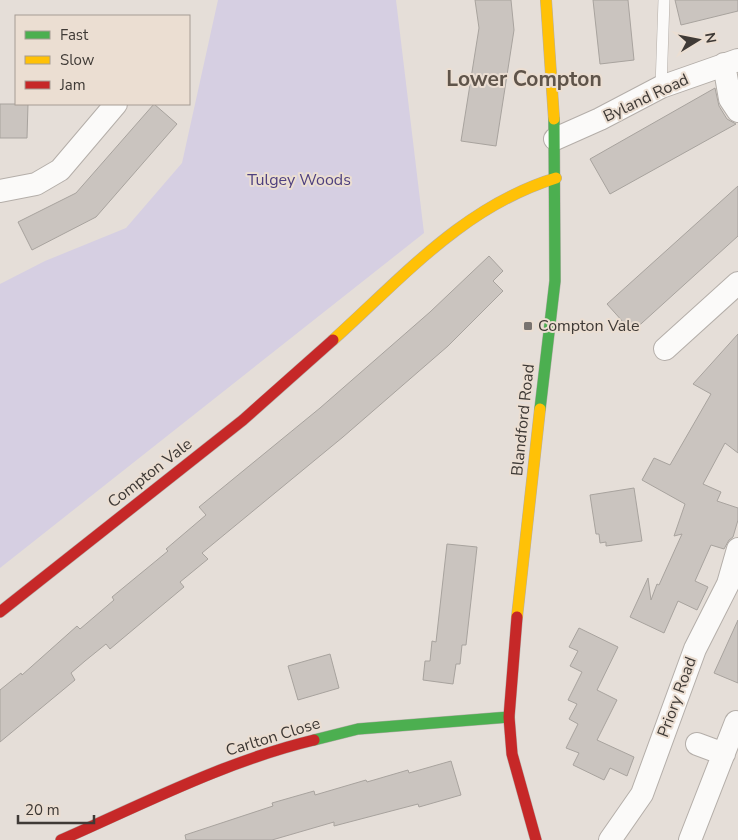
<svg xmlns="http://www.w3.org/2000/svg" width="738" height="840" viewBox="0 0 738 840" font-family="'Nunito Sans',sans-serif">
  <style>
    .green { fill: #d6cfe2 }
    .building { fill: #cac4bf; stroke: #a8a39e }
    .lines { fill: none; stroke-linecap: round; stroke-linejoin: round }
    .lane-casing { stroke: #b4aea9; stroke-width: 12 }
    .street-casing { stroke: #b4aea9; stroke-width: 24 }
    .fast-casing { stroke: #b4aea9; stroke-width: 12 }
    .slow-casing { stroke: #b4aea9; stroke-width: 12 }
    .jam-casing { stroke: #b4aea9; stroke-width: 12 }
    .lane { stroke: #fbfaf9; stroke-width: 11 }
    .street { stroke: #fbfaf9; stroke-width: 22 }
    .fast { stroke: #4caf50; stroke-width: 11 }
    .slow { stroke: #ffc107; stroke-width: 11 }
    .jam { stroke: #c62828; stroke-width: 11 }
    .poi-dot { fill: #79736f; stroke: #ebded2; stroke-width: 2 }
    .labels { text-anchor: middle; dominant-baseline: central; stroke-width: 4; stroke-linejoin: round; paint-order: stroke }
    .street-label { font-size: 16px; fill: #3f3a36; stroke: #ebded2 }
    .park-label { font-size: 16px; fill: #4e407f; stroke: #ebded2 }
    .poi-label { font-size: 16px; fill: #3f3a36; stroke: #ebded2; text-anchor: start }
    .district-label { font-size: 21px; font-weight: bold; fill: #5f544a; stroke: #ebded2 }
  </style>
  <rect width="100%" height="100%" fill="#e5ded8"/>
  <path class="green" d="M 218,0 L 396,0 L 424,233 L 0,568 L 0,284 L 45,261 L 126,228 L 182,163 Z"/>
  <path class="building" d="M 475,0 L 511,0 L 514,30 L 496,146 L 461,141 L 479,28 Z
    M 593,0 L 628,0 L 634,60 L 600,64 Z
    M 675,0 L 738,0 L 738,11 L 681,25 Z
    M 715,88 L 719,106 L 727,119 L 736,124 L 610,194 L 590,159 Z
    M 0,104 L 28,104 L 27,138 L 0,138 Z
    M 154,104 L 177,124 L 96,217 L 32,250 L 18,222 L 76,193 Z
    M 738,186 L 738,236 L 632,332 L 607,304 Z
    M 489,256 L 503,271 L 493,281 L 503,291 L 448,346 L 343,437 L 202,553 L 208,559 L 180,582 L 184,587 L 110,649 L 106,644 L 85,661 L 71,673 L 75,680 L 0,742 L 0,690 L 21,673 L 22,675 L 77,626 L 80,629 L 114,600 L 112,597 L 168,551 L 166,549 L 206,515 L 199,507 L 320,408 L 430,312 Z
    M 738,334 L 738,453 L 725,443 L 703,484 L 721,492 L 717,501 L 738,508 L 738,520 L 733,537 L 729,540 L 724,549 L 711,545 L 695,581 L 708,587 L 697,610 L 678,601 L 664,633 L 630,617 L 648,578 L 651,600 L 657,584 L 659,585 L 682,534 L 674,536 L 685,504 L 642,480 L 654,458 L 670,465 L 711,394 L 693,384 Z
    M 634,488 L 642,541 L 606,546 L 606,542 L 600,543 L 599,534 L 596,534 L 590,495 Z
    M 447,544 L 477,547 L 466,645 L 462,645 L 460,664 L 456,664 L 453,684 L 423,680 L 425,661 L 430,661 L 432,641 L 436,642 Z
    M 738,620 L 738,683 L 714,673 Z
    M 579,628 L 618,647 L 597,690 L 617,700 L 597,740 L 634,757 L 627,776 L 610,768 L 604,780 L 573,765 L 579,753 L 566,748 L 578,724 L 569,719 L 577,704 L 568,700 L 582,672 L 570,666 L 578,651 L 569,647 Z
    M 330,654 L 339,688 L 298,700 L 288,666 Z
    M 451,761 L 461,795 L 419,807 L 418,804 L 334,826 L 334,822 L 272,840 L 186,840 L 185,835 L 273,806 L 272,803 L 314,791 L 315,795 L 366,780 L 367,782 L 408,770 L 409,773 Z"/>
  <g class="lines">
    <g class="lane-casing">
      <path id="lane" d="M 661,87 L 664,0"/>
    </g>
    <g class="street-casing">
      <path id="street" d="M 724,64 L 730,99 L 738,111
        M 555,139 L 600,119 L 661,87 L 738,60
        M 0,191 L 36,184 L 60,170 L 116,104
        M 665,349 L 738,283
        M 697,744 L 724,754
        M 610,840 L 642,794 L 695,649 L 728,584 L 738,549
        M 690,840 L 736,722"/>
    </g>
    <g class="fast-casing">
      <path id="fast" d="M 540,409 L 555,281 L 554,119
        M 314,740 L 358,729 L 509,717"/>
    </g>
    <g class="slow-casing">
      <path id="slow" d="M 546,0 L 554,119
        M 333,340 C 403,277 464,206 556,178
        M 517,617 L 540,409"/>
    </g>
    <g class="jam-casing">
      <path id="jam" d="M 0,612 L 243,420 L 333,340
        M 517,617 L 509,717 L 512,754 L 536,840
        M 61,840 C 143,804 226,761 314,740"/>
    </g>
    <use href="#lane" class="lane"/>
    <use href="#street" class="street"/>
    <use href="#fast" class="fast"/>
    <use href="#slow" class="slow"/>
    <use href="#jam" class="jam"/>
  </g>
  <rect class="poi-dot" x="523" y="321" width="10" height="10" rx="2.5"/>
  <g class="labels">
    <g class="street-label">
      <text transform="translate(646 98) rotate(-25)">Byland Road</text>
      <text transform="translate(523 420) rotate(-84)">Blandford Road</text>
      <text transform="translate(150 473) rotate(-38)">Compton Vale</text>
      <text transform="translate(677 697) rotate(-70)">Priory Road</text>
      <text transform="translate(273 737) rotate(-17)">Carlton Close</text>
    </g>
    <g class="park-label">
      <text x="299" y="180">Tulgey Woods</text>
    </g>
    <g class="poi-label">
      <text x="538" y="326">Compton Vale</text>
    </g>
    <g class="district-label">
      <text x="524" y="79">Lower Compton</text>
    </g>
  </g>
  <rect x="15" y="15" width="175" height="90" fill="#ebded2" stroke="#a69c94"/>
  <rect x="25" y="31" width="25" height="8" fill="#4caf50" stroke="#a69c94"/>
  <text x="60" y="40" font-size="15" fill="#3f3a36">Fast</text>
  <rect x="25" y="56" width="25" height="8" fill="#ffc107" stroke="#a69c94"/>
  <text x="60" y="65" font-size="15" fill="#3f3a36">Slow</text>
  <rect x="25" y="81" width="25" height="8" fill="#c62828" stroke="#a69c94"/>
  <text x="60" y="90" font-size="15" fill="#3f3a36">Jam</text>
  <g transform="translate(698 40) rotate(80)" stroke="#ebded2" stroke-width="4" paint-order="stroke">
  <path d="M0-4L9 19L0 12L-9 19Z" fill="#3f3a36"/>
  <text y="-8" font-size="14" font-weight="bold" text-anchor="middle" fill="#3f3a36">N</text>
  </g>
  <path d="M18 815v8h76v-8" fill="none" stroke="#3f3a36" stroke-width="2.5"/>
  <text x="25" y="815" font-size="15" fill="#3f3a36" stroke="#ebded2" stroke-width="4" paint-order="stroke">20 m</text>
</svg>
